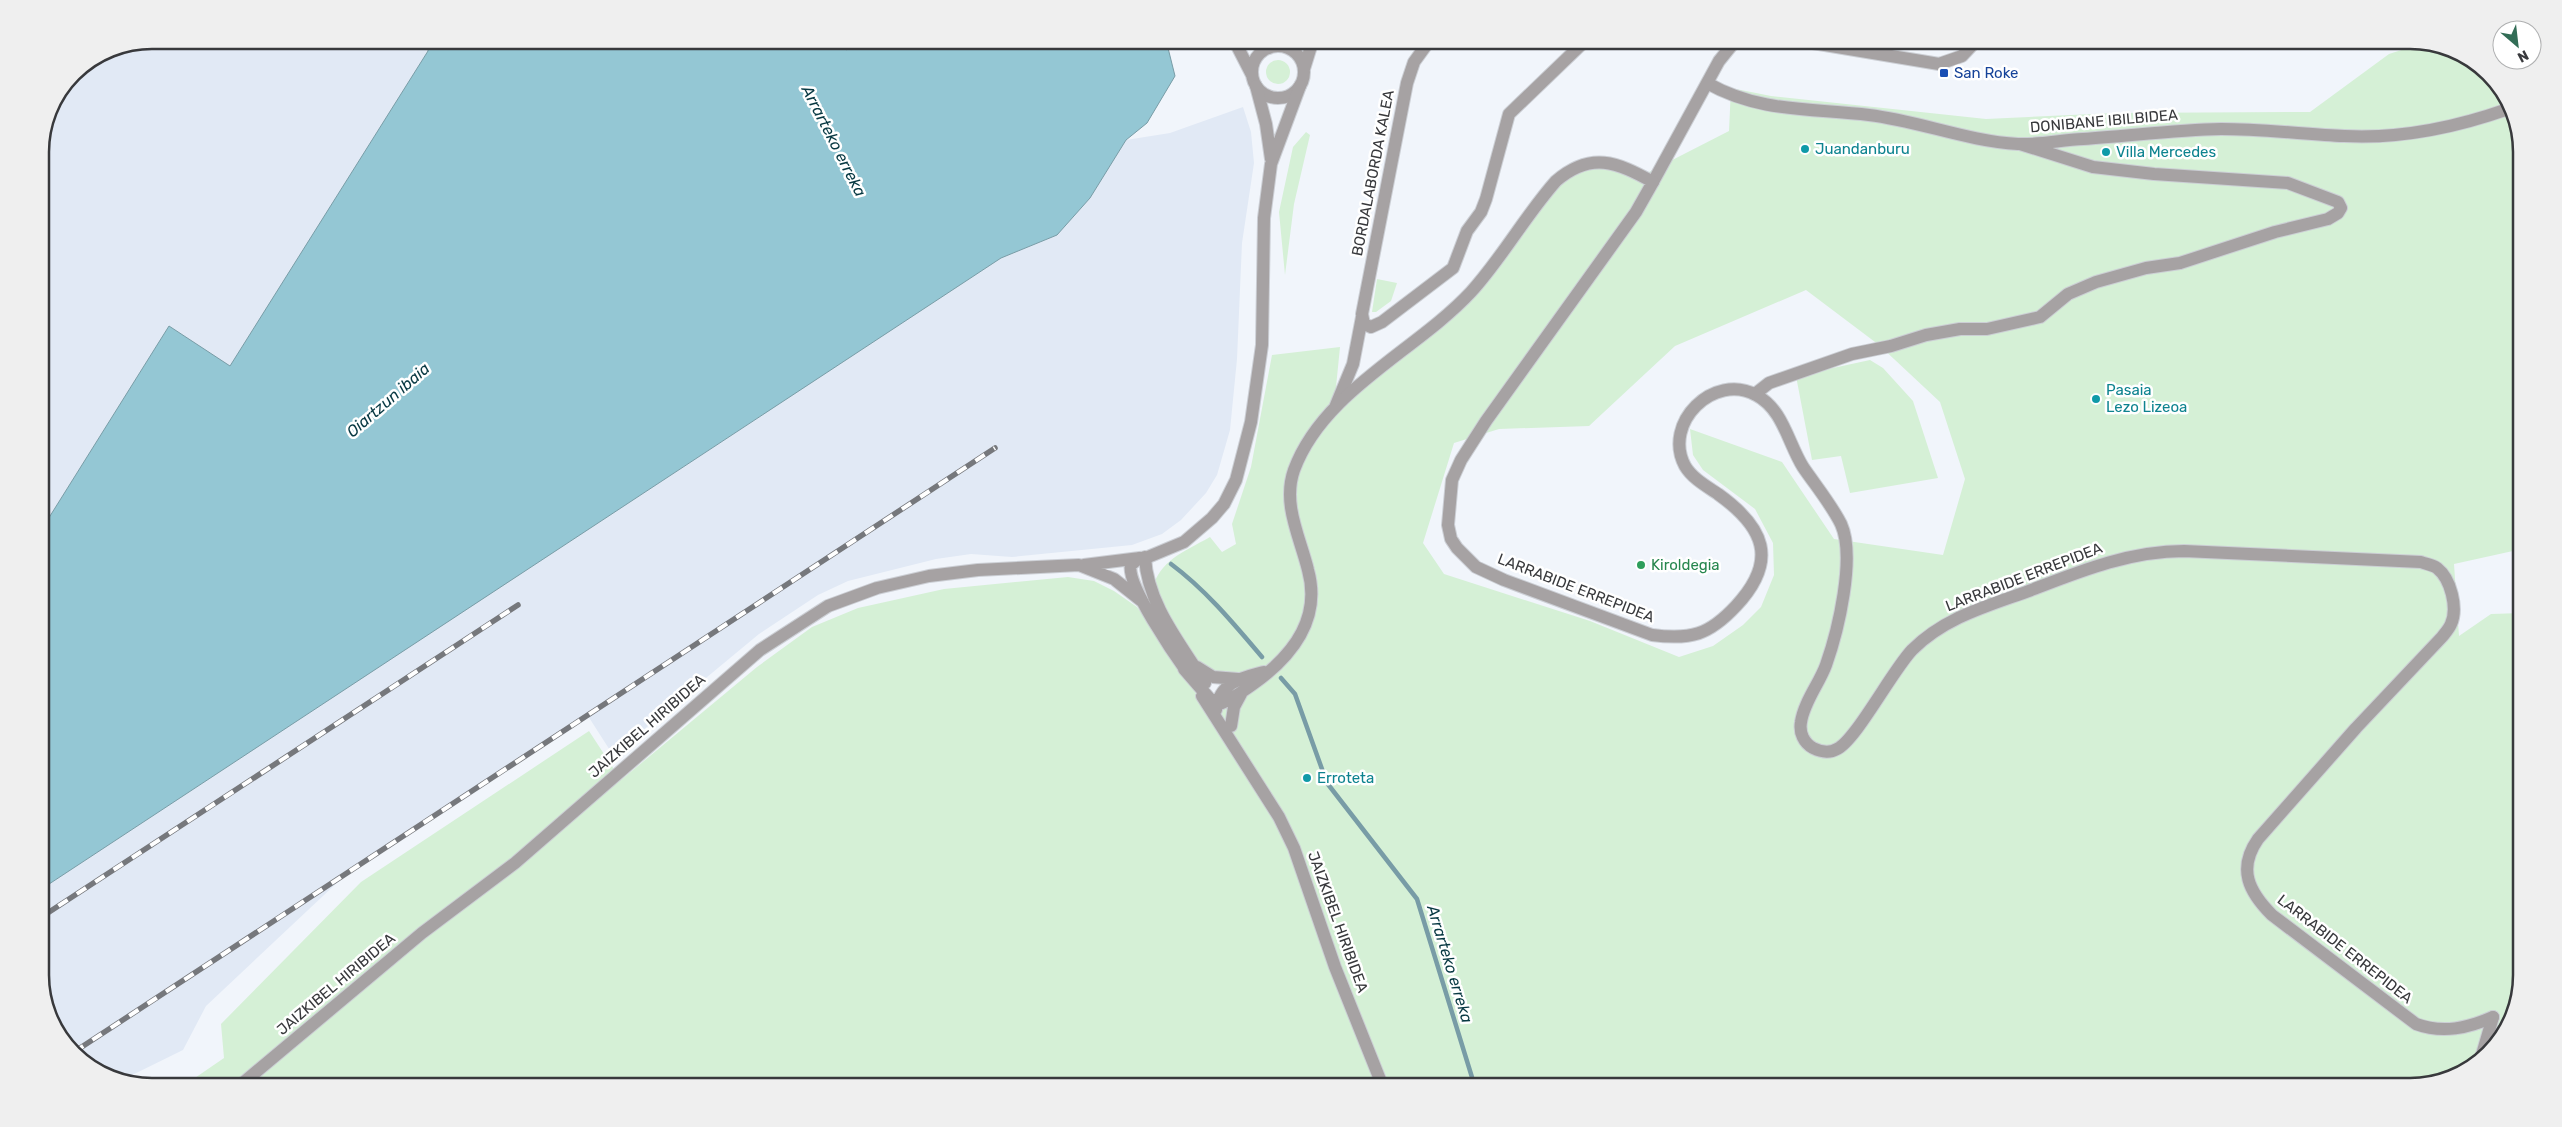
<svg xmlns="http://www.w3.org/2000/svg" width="2562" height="1127" viewBox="0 0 2562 1127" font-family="Rubik,sans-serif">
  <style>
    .built { fill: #e1e9f5 }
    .green { fill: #d5f0d6; fill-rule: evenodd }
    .water { fill: #94c7d4; stroke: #789ca6 }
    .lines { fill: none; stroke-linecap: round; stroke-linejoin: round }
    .stream { stroke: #789ca6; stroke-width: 4.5 }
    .minor-casing { stroke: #cccfd5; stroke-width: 14 }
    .tertiary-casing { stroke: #cccfd5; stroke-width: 14 }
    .minor { stroke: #a6a2a3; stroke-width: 12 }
    .tertiary { stroke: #a6a2a3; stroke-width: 12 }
    .rail-casing { stroke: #76787c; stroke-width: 5.5 }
    .rail { stroke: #fff; stroke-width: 4; stroke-dasharray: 11; stroke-linecap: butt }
    .transit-dot { fill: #1a4fb4; stroke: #fff; stroke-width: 2 }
    .culture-dot { fill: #0f9aa8; stroke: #fff; stroke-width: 2 }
    .leisure-dot { fill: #2e9e5b; stroke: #fff; stroke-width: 2 }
    .labels { text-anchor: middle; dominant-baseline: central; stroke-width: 5; stroke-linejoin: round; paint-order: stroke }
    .transit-label { font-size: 15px; fill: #164399; stroke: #fff; text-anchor: start }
    .street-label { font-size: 15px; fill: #38393c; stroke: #fff }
    .culture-label { font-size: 15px; fill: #0d838f; stroke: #fff; text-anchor: start }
    .leisure-label { font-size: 15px; fill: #27864d; stroke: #fff; text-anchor: start }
    .water-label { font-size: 16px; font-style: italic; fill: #073842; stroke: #fff }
    .rim { fill: none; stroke: #38393c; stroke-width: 2.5 }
  </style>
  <rect width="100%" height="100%" fill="#f1f5fb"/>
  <path class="built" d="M 152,40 L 428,40 L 428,51 L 230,367 L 169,326 L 40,532 L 40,145 L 51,103 L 73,73 L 109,48 Z
    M 1243,107 L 1251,132 L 1254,163 L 1242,243 L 1237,359 L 1230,430 L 1217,475 L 1206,493 L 1181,520 L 1162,534 L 1132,545 L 1012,557 L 971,554 L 936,559 L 848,581 L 818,595 L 759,634 L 613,755 L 588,716 L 340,880 L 206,1006 L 183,1050 L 120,1081 L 109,1079 L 63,1043 L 40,983 L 40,890 L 1001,258 L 1057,235 L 1090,198 L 1126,140 L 1170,133 Z"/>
  <path class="green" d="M 2423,43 L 2453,48 L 2499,84 L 2522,145 L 2522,549 L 2454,564 L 2459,636 L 2491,614 L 2522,613 L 2522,975 L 2514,1018 L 2473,1068 L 2411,1087 L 157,1087 L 189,1082 L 224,1058 L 221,1024 L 361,882 L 589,731 L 621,780 L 757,667 L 812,627 L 858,608 L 944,589 L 1068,577 L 1094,581 L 1114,591 L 1137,607 L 1215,717 L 1245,690 L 1243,678 L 1204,672 L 1151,591 C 1161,559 1182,553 1210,537 L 1222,552 L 1236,544 L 1232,524 L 1251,467 L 1272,355 L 1340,347 L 1334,407 L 1461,301 L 1549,189 L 1594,163 L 1641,176 L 1729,131 L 1731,88 L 1771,96 L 1986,119 L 2115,113 L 2310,112 L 2389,54 ZM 1806,290 L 1879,345 L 1940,402 L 1965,479 L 1943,555 L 1834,539 L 1782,462 L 1690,429 L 1693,455 L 1703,470 L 1755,509 L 1773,543 L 1774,575 L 1761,607 L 1743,625 L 1713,646 L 1679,657 L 1590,621 L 1444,574 L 1423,543 L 1454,443 L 1499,429 L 1589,426 L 1675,346 Z
    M1266 72a12 12 0 1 1 24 0a12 12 0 1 1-24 0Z
    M 1306,132 L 1310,135 L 1294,204 L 1285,275 L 1279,212 L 1293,147 Z
    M 1377,279 L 1397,283 L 1391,301 L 1376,312 L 1372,312 Z
    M 1870,360 L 1883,368 L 1913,401 L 1938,478 L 1850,493 L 1841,456 L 1812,460 L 1796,376 Z"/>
  <path class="water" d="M 428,40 L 847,40 L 842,44 L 846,50 L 861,40 L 1166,40 L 1175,76 L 1147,123 L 1126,140 L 1090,198 L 1057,235 L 1001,258 L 40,890 L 40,532 L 169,326 L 230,366 L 428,51 Z"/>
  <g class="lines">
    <path class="stream" d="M 1171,564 C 1206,590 1234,624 1262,657
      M 1281,678 L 1295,694 L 1327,783 L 1417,899 L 1475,1087"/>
    <g class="minor-casing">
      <path id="minor" d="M 1234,40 L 1252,75
        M 1255,40 L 1269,48
        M 1430,40 L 1414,62 L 1407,83 L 1362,314 L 1364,324 L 1371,327 L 1382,322 L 1453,268 L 1467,231 L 1481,212 L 1486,199 L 1509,114 L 1586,40
        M 1795,40 L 1939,64 L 1962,56 L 1977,40
        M1252 72a26 26 0 1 1 52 0a26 26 0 1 1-52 0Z
        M 1304,69 L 1313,40
        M 1707,83 C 1760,113 1811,108 1869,115 C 1919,121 1967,141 2018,144 C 2039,145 2061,140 2083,139 C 2129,136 2175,130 2221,129 C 2262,129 2303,134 2344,136 C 2399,139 2457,127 2508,109
        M 1653,182 L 1719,61 L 1736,40
        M 1755,394 L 1769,383 L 1852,354 L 1891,346 L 1926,335 L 1960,329 L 1987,329 L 2040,317 L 2068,294 L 2096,282 L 2146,268 L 2180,263 L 2275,232 L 2328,219 L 2338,213 L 2341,208 L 2338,202 L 2288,183 L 2154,174 L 2093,167 L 2020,144
        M 1336,405 L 1353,364 L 1362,317
        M 2481,1058 L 2493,1017"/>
    </g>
    <g class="tertiary-casing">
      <path id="tertiary" d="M 1256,86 L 1266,124 L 1271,159
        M 1145,557 C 1147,604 1181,644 1205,683
        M 1139,558 L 1131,565 C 1125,583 1176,657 1189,675
        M 1084,565 L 1148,557 L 1184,542 L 1212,518 L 1224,504 L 1236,480 L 1251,422 L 1262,345 L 1264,218 L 1271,164 L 1300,86
        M 1197,667 L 1213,677 L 1238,679
        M 1184,669 L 1210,699 L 1222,703 C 1236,697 1248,688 1260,679 C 1295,652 1321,617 1308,570 C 1300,537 1282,504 1294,470 C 1323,391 1416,351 1471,292 C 1502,258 1525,216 1556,181 C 1591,151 1617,162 1653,182 L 1636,212 L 1486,421 L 1461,460 L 1452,480 L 1448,525 L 1451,539 L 1457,548 L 1476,567 L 1504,580 L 1652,635 C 1691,640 1709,635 1736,606 C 1779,560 1764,527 1718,494 C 1706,486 1692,478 1685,466 C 1662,423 1714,372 1756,395 C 1783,409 1788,443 1803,467 C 1816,486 1831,504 1841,524 C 1856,557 1838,631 1826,665 C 1819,684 1804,702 1801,722 C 1799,733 1804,743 1813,748 C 1821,752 1830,753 1837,749 C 1856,740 1892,671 1912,650 C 1946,616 1991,605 2034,589 C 2083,570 2131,551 2184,551 L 2421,562 C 2426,564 2433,565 2437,568 C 2451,579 2458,608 2451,624 C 2449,629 2445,633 2442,637 L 2356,728 L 2258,839 C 2237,869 2249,892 2272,915 L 2416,1024 C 2443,1034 2468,1028 2493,1017
        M 1202,696 L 1279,817 L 1294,848 L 1335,967 L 1383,1087
        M 1216,710 C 1220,682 1241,678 1264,672
        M 1231,726 L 1234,707 L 1241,694
        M 238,1087 L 422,933 L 515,863 L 760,650 L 828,606 L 877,588 L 929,576 L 978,570 L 1079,565 L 1114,579 L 1143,602"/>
    </g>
    <use href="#minor" class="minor"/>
    <use href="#tertiary" class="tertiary"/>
    <g class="rail-casing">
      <path id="rail" d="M 40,918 L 518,605
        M 74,1052 L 995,448"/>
    </g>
    <use href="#rail" class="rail"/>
  </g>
  <rect class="transit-dot" x="1939" y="68" width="10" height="10" rx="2.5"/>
  <g class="culture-dot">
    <circle cx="1805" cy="149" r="5"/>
    <circle cx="2106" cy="152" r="5"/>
    <circle cx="2096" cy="399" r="5"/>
    <circle cx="1307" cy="778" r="5"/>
  </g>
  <circle class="leisure-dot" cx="1641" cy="565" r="5"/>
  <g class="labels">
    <g class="transit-label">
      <text x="1954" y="73">San Roke</text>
    </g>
    <g class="street-label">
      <text transform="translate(2104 121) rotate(-5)">DONIBANE IBILBIDEA</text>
      <text transform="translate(1373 173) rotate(-79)">BORDALABORDA KALEA</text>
      <text transform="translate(2024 577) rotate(-21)">LARRABIDE ERREPIDEA</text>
      <text transform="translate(1576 588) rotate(21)">LARRABIDE ERREPIDEA</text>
      <text transform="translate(647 726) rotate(-41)">JAIZKIBEL HIRIBIDEA</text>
      <text transform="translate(1338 922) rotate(70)">JAIZKIBEL HIRIBIDEA</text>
      <text transform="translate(2345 949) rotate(38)">LARRABIDE ERREPIDEA</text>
      <text transform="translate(336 984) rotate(-40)">JAIZKIBEL HIRIBIDEA</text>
    </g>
    <g class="culture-label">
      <text x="1815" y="149">Juandanburu</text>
      <text x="2116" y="152">Villa Mercedes</text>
      <text x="2106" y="390">Pasaia<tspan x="2106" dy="17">Lezo Lizeoa</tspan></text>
      <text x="1317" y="778">Erroteta</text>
    </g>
    <g class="leisure-label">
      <text x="1651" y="565">Kiroldegia</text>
    </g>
    <g class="water-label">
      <text transform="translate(834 141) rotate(63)">Arrarteko erreka</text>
      <text transform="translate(388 400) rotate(-41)">Oiartzun ibaia</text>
      <text transform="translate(1450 964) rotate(73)">Arrarteko erreka</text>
    </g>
  </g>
  <path d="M0 0H2562V1127H0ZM152 49H2410A103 103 0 0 1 2513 152V975A103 103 0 0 1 2410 1078H152A103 103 0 0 1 49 975V152A103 103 0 0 1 152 49Z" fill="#efefef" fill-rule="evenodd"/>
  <path class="rim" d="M152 49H2410A103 103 0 0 1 2513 152V975A103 103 0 0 1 2410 1078H152A103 103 0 0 1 49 975V152A103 103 0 0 1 152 49Z"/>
  <g transform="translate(2517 45) rotate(152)"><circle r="24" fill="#ffffff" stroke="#afb0b1"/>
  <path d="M0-4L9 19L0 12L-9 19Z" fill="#326d56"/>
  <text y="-8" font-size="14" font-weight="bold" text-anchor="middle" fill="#38393c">N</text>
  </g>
</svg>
